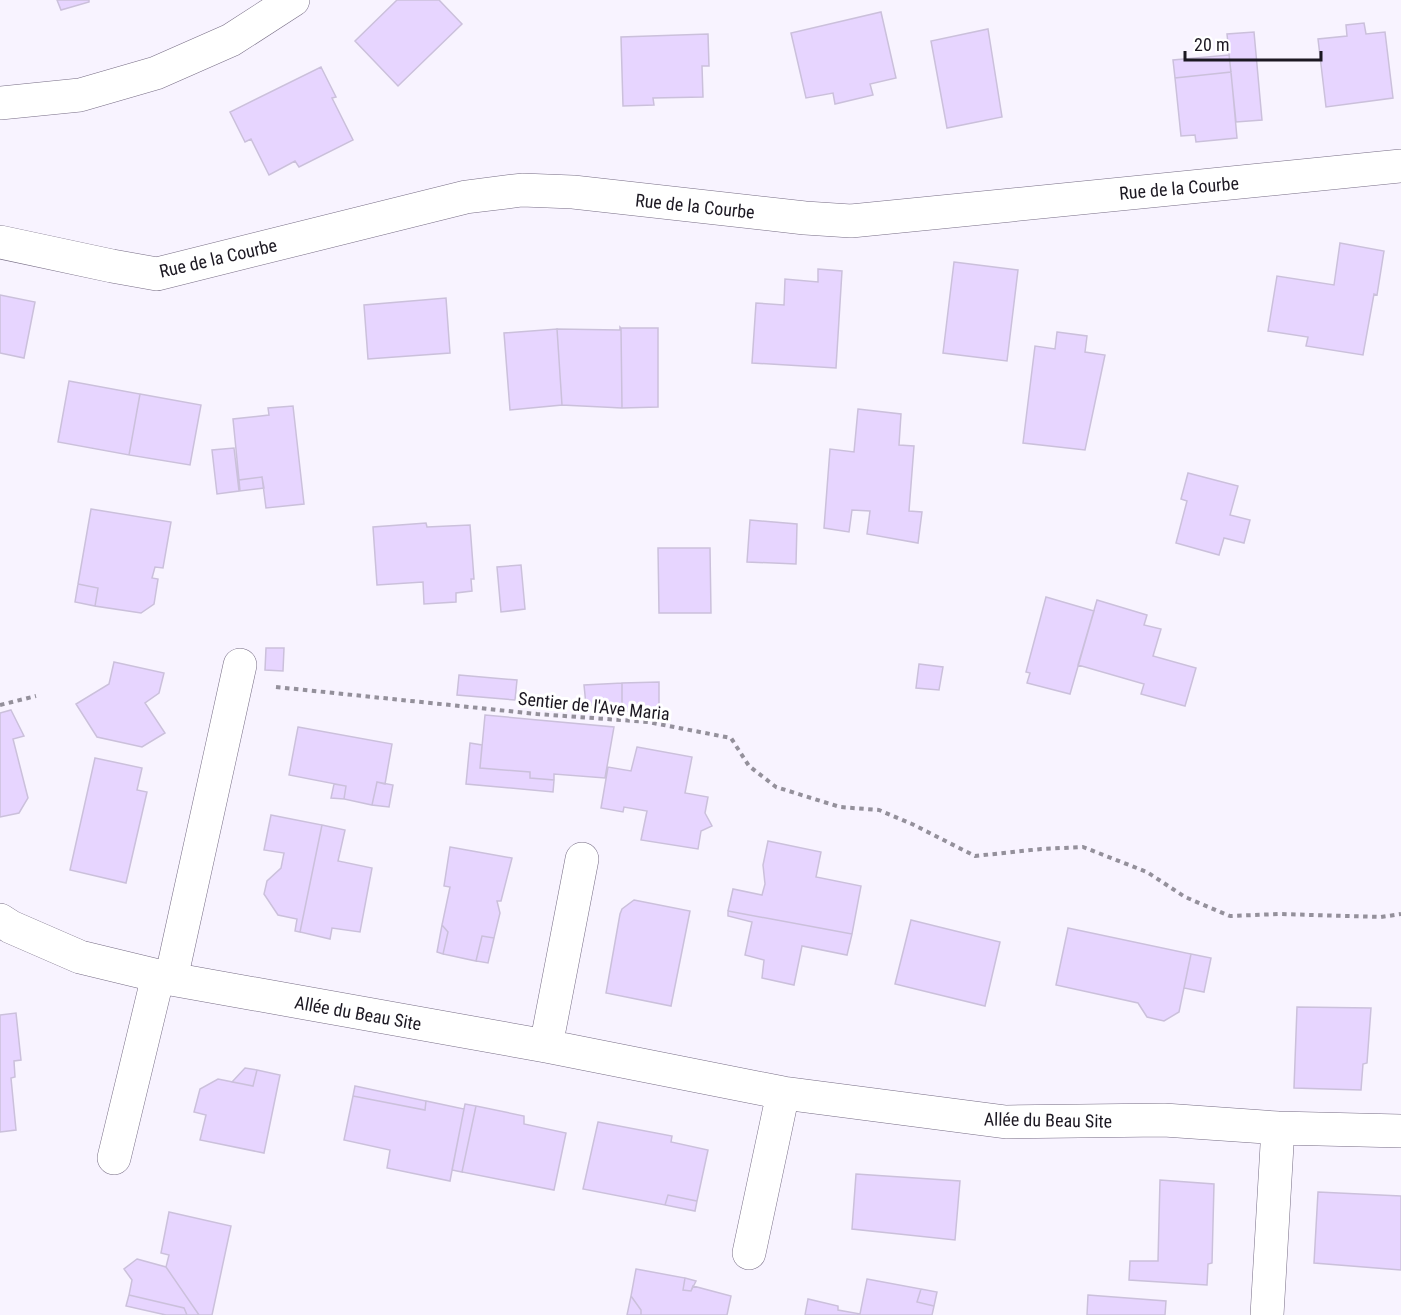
<svg xmlns="http://www.w3.org/2000/svg" width="1401" height="1315" viewBox="0 0 1401 1315" font-family="'Roboto Condensed',sans-serif">
  <style>
    .building { fill: #e7d5ff; stroke: #cbc0db; stroke-width: 1.5 }
    .lines { fill: none; stroke-linecap: round; stroke-linejoin: round }
    .minor-casing { stroke: #776d85; stroke-width: 34 }
    .path { stroke: #94909b; stroke-width: 4; stroke-dasharray: 4.5 4.5; stroke-linecap: butt }
    .minor { stroke: #fff; stroke-width: 33 }
    .labels { text-anchor: middle; dominant-baseline: central; stroke-width: 6; stroke-linejoin: round; paint-order: stroke }
    .street-label { font-size: 18px; fill: #1c1822; stroke: #fff }
  </style>
  <rect width="100%" height="100%" fill="#f8f3ff"/>
  <path class="building" d="M 57,0 L 89,0 L 89,2 L 61,10 Z
    M 397,0 L 439,0 L 462,24 L 398,86 L 355,41 Z
    M 881,12 L 896,78 L 870,84 L 873,95 L 835,104 L 833,93 L 806,98 L 791,33 Z
    M 1364,23 L 1366,34 L 1385,32 L 1393,98 L 1326,107 L 1318,39 L 1347,36 L 1346,25 Z
    M 988,29 L 1002,117 L 947,128 L 931,41 Z
    M 1254,32 L 1262,120 L 1236,122 L 1227,34 Z
    M 708,34 L 709,66 L 702,66 L 703,97 L 653,98 L 654,105 L 623,106 L 621,37 Z
    M 1229,55 L 1231,72 L 1175,78 L 1173,60 Z
    M 321,67 L 336,97 L 332,98 L 353,140 L 299,167 L 295,161 L 269,175 L 251,139 L 245,142 L 230,112 Z
    M 1231,72 L 1237,138 L 1196,142 L 1195,135 L 1181,136 L 1175,78 Z
    M 1340,243 L 1384,251 L 1377,295 L 1374,294 L 1363,355 L 1306,346 L 1308,337 L 1268,331 L 1277,276 L 1334,285 Z
    M 954,262 L 1018,270 L 1007,361 L 943,353 Z
    M 818,269 L 842,271 L 836,368 L 752,363 L 756,303 L 784,305 L 785,279 L 818,282 Z
    M 0,295 L 35,302 L 24,358 L 0,353 Z
    M 446,298 L 450,353 L 368,359 L 364,305 Z
    M 620,327 L 621,328 L 622,408 L 562,405 L 557,329 L 620,330 Z
    M 621,328 L 658,328 L 658,407 L 622,408 Z
    M 557,329 L 562,405 L 510,410 L 504,333 Z
    M 1057,332 L 1087,336 L 1085,352 L 1105,355 L 1085,450 L 1023,443 L 1035,346 L 1055,349 Z
    M 69,381 L 140,394 L 129,455 L 58,442 Z
    M 140,394 L 201,405 L 190,465 L 129,455 Z
    M 293,406 L 304,504 L 266,508 L 262,477 L 239,480 L 233,419 L 269,415 L 268,408 Z
    M 858,409 L 901,414 L 899,445 L 914,446 L 909,511 L 922,512 L 918,543 L 867,534 L 870,511 L 852,510 L 849,532 L 824,528 L 830,449 L 854,452 Z
    M 234,448 L 239,491 L 217,494 L 212,450 Z
    M 1188,473 L 1238,486 L 1230,515 L 1250,520 L 1244,543 L 1224,538 L 1219,555 L 1176,543 L 1187,501 L 1181,499 Z
    M 262,477 L 264,488 L 240,491 L 239,480 Z
    M 91,509 L 171,522 L 163,568 L 155,567 L 152,578 L 158,579 L 154,604 L 141,613 L 95,606 L 98,588 L 78,584 Z
    M 750,520 L 797,524 L 796,564 L 747,562 Z
    M 426,523 L 427,527 L 470,525 L 474,579 L 471,579 L 472,591 L 456,593 L 456,602 L 424,604 L 423,582 L 377,585 L 373,527 Z
    M 658,548 L 710,548 L 711,613 L 659,613 Z
    M 521,565 L 525,609 L 501,612 L 497,567 Z
    M 78,584 L 98,588 L 95,606 L 75,602 Z
    M 1046,597 L 1094,611 L 1070,694 L 1027,683 L 1030,673 L 1026,672 Z
    M 1097,600 L 1147,615 L 1144,625 L 1161,629 L 1153,656 L 1196,668 L 1185,706 L 1141,694 L 1144,684 L 1078,665 Z
    M 266,648 L 284,648 L 283,671 L 265,670 Z
    M 114,662 L 164,673 L 159,693 L 145,703 L 165,733 L 142,747 L 97,737 L 76,704 L 109,684 Z
    M 919,664 L 943,667 L 939,690 L 916,688 Z
    M 459,675 L 517,680 L 515,700 L 457,695 Z
    M 659,682 L 659,712 L 622,711 L 622,683 Z
    M 622,683 L 622,707 L 586,705 L 584,685 Z
    M 11,710 L 24,736 L 13,739 L 28,798 L 19,813 L 0,817 L 0,713 Z
    M 485,715 L 614,727 L 605,778 L 554,774 L 554,780 L 530,778 L 530,772 L 480,768 Z
    M 298,727 L 392,744 L 385,784 L 377,782 L 372,805 L 344,799 L 346,786 L 289,775 Z
    M 470,743 L 482,745 L 480,768 L 530,772 L 530,778 L 554,780 L 553,792 L 466,784 Z
    M 637,747 L 692,757 L 685,793 L 708,797 L 705,813 L 712,826 L 701,831 L 698,849 L 641,840 L 647,811 L 624,807 L 623,812 L 601,808 L 608,767 L 631,771 Z
    M 95,758 L 142,768 L 137,790 L 147,792 L 126,883 L 70,870 Z
    M 377,782 L 393,785 L 389,807 L 372,805 Z
    M 334,784 L 346,786 L 344,799 L 331,798 Z
    M 271,815 L 322,825 L 300,932 L 295,931 L 297,919 L 278,915 L 264,894 L 267,881 L 281,868 L 284,853 L 264,850 Z
    M 322,825 L 345,830 L 338,861 L 372,868 L 360,932 L 332,928 L 330,939 L 300,932 Z
    M 768,841 L 821,852 L 816,877 L 861,886 L 852,934 L 728,911 L 733,889 L 762,895 L 765,884 L 763,865 Z
    M 450,847 L 512,858 L 501,901 L 497,901 L 500,913 L 494,938 L 482,936 L 476,961 L 443,954 L 448,932 L 442,925 L 450,887 L 444,886 Z
    M 634,900 L 690,911 L 671,1006 L 606,993 L 620,914 L 622,909 Z
    M 728,911 L 852,934 L 847,955 L 802,946 L 794,985 L 762,978 L 764,960 L 745,955 L 752,922 L 728,916 Z
    M 911,920 L 1000,942 L 985,1006 L 895,984 Z
    M 442,925 L 448,932 L 443,954 L 437,952 Z
    M 1068,928 L 1191,954 L 1179,1012 L 1164,1021 L 1147,1017 L 1138,1003 L 1056,985 Z
    M 482,936 L 494,938 L 488,963 L 476,961 Z
    M 1191,954 L 1211,958 L 1204,992 L 1184,988 Z
    M 1297,1007 L 1371,1008 L 1367,1063 L 1363,1064 L 1361,1090 L 1294,1088 Z
    M 16,1013 L 21,1060 L 14,1061 L 15,1077 L 11,1078 L 16,1130 L 0,1132 L 0,1015 Z
    M 245,1068 L 257,1070 L 253,1086 L 232,1082 Z
    M 257,1070 L 280,1075 L 264,1153 L 200,1140 L 206,1115 L 194,1112 L 200,1089 L 218,1079 L 253,1086 Z
    M 355,1086 L 426,1101 L 425,1110 L 353,1096 Z
    M 353,1096 L 425,1110 L 426,1101 L 464,1109 L 450,1181 L 387,1168 L 390,1150 L 344,1140 Z
    M 465,1104 L 476,1106 L 462,1172 L 452,1170 Z
    M 476,1106 L 524,1116 L 524,1124 L 566,1133 L 554,1190 L 462,1172 Z
    M 598,1122 L 672,1136 L 671,1142 L 708,1150 L 697,1201 L 668,1195 L 665,1205 L 583,1189 Z
    M 856,1174 L 960,1181 L 955,1240 L 852,1229 Z
    M 1160,1180 L 1214,1184 L 1212,1263 L 1208,1264 L 1207,1285 L 1129,1280 L 1130,1261 L 1158,1261 Z
    M 1318,1192 L 1401,1196 L 1401,1270 L 1314,1263 Z
    M 668,1195 L 697,1201 L 695,1211 L 665,1205 Z
    M 169,1212 L 231,1226 L 212,1315 L 199,1315 L 166,1267 L 169,1255 L 161,1253 Z
    M 137,1259 L 166,1267 L 199,1315 L 187,1315 L 184,1308 L 129,1295 L 132,1280 L 124,1269 Z
    M 636,1269 L 685,1278 L 683,1290 L 691,1291 L 693,1286 L 731,1296 L 727,1315 L 641,1315 L 641,1310 L 631,1296 Z
    M 685,1278 L 696,1281 L 691,1291 L 683,1290 Z
    M 867,1279 L 921,1289 L 917,1302 L 934,1306 L 932,1315 L 805,1315 L 808,1299 L 838,1306 L 838,1310 L 860,1314 Z
    M 921,1289 L 937,1292 L 934,1306 L 917,1302 Z
    M 129,1295 L 184,1308 L 187,1315 L 166,1315 L 126,1306 Z
    M 1088,1295 L 1166,1301 L 1165,1315 L 1087,1315 Z
    M 631,1296 L 641,1310 L 641,1315 L 627,1315 Z"/>
  <g class="lines">
    <g class="minor-casing">
      <path id="minor" d="M 0,103 L 80,95 L 156,73 L 231,40 L 293,0
        M 0,242 L 112,266 L 157,274 L 466,197 L 522,190 L 573,192 L 805,218 L 851,221 L 1401,166
        M 0,920 L 11,927 L 80,957 L 171,979 L 546,1046 L 783,1093 L 1006,1122 L 1164,1120 L 1278,1128 L 1401,1131
        M 171,979 L 240,665
        M 546,1046 L 582,859
        M 114,1158 L 158,976
        M 749,1253 L 783,1093
        M 1267,1315 L 1278,1128"/>
    </g>
    <path class="path" d="M 276,687 L 537,714 L 648,722 L 731,738 L 749,766 L 776,787 L 840,807 L 879,810 L 912,824 L 975,856 L 1041,849 L 1083,847 L 1147,872 L 1185,897 L 1230,916 L 1279,914 L 1381,917 L 1401,914
      M 0,705 L 36,696"/>
    <use href="#minor" class="minor"/>
  </g>
  <g class="labels">
    <g class="street-label">
      <text transform="translate(1179 188) rotate(-5)">Rue de la Courbe</text>
      <text transform="translate(695 206) rotate(6)">Rue de la Courbe</text>
      <text transform="translate(218 258) rotate(-13)">Rue de la Courbe</text>
      <text transform="translate(594 706) rotate(6)">Sentier de l'Ave Maria</text>
      <text transform="translate(358 1013) rotate(10)">Allée du Beau Site</text>
      <text transform="translate(1048 1120) rotate(1)">Allée du Beau Site</text>
    </g>
  </g>
  <path d="M1185 51v9h136v-9" fill="none" stroke="#1c1822" stroke-width="3"/>
  <text x="1194" y="51" font-size="18" fill="#1c1822" stroke="#ffffff" stroke-width="4.5" paint-order="stroke">20 m</text>
</svg>
